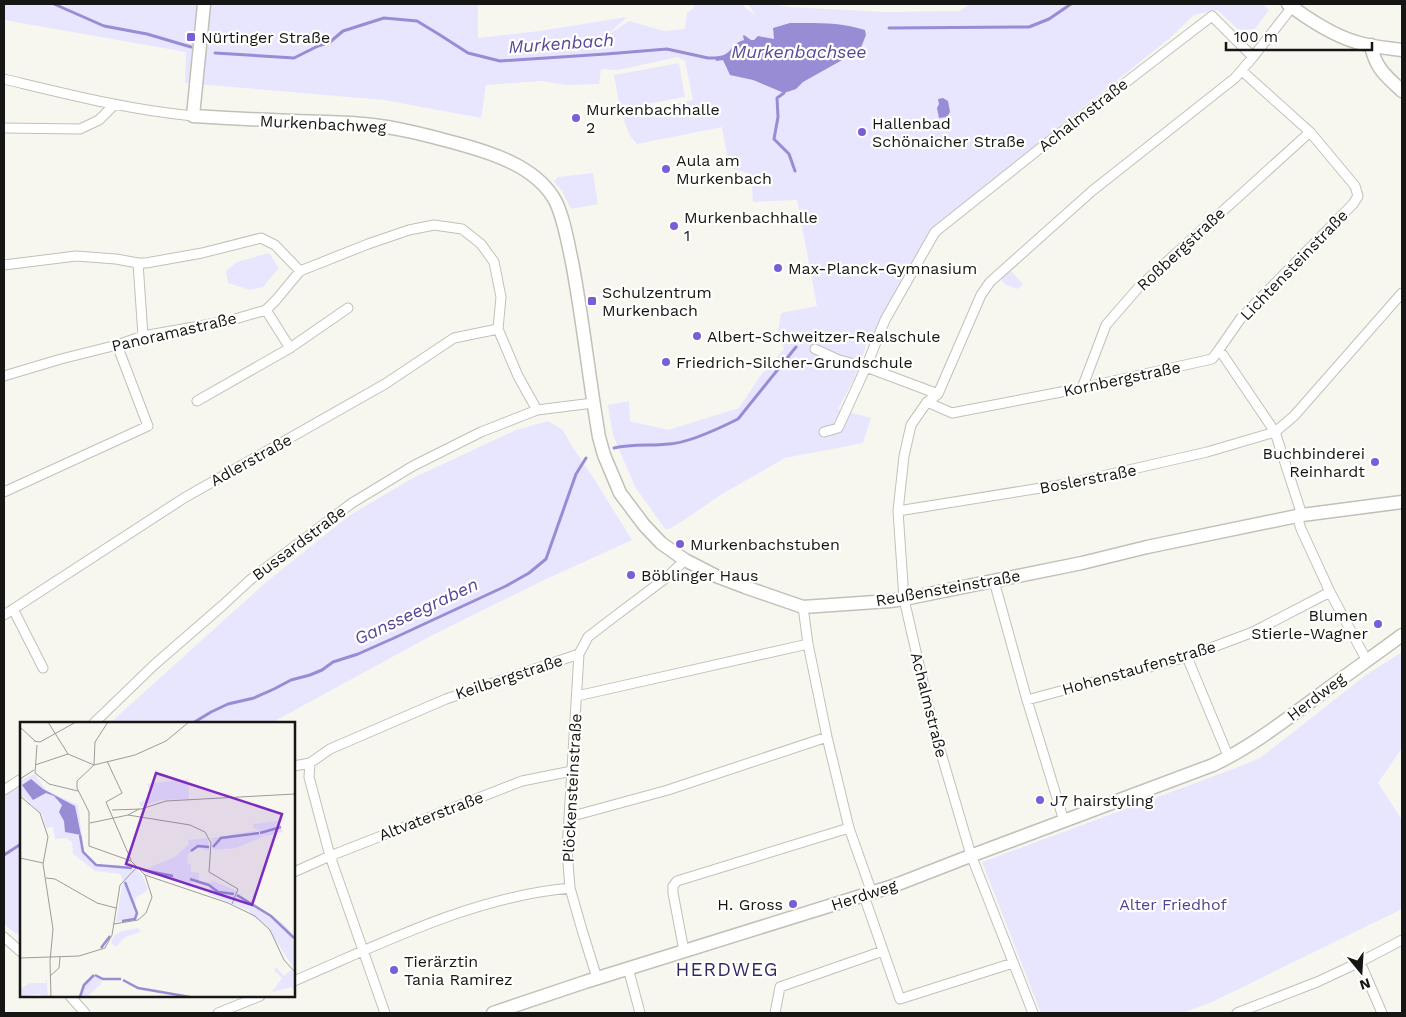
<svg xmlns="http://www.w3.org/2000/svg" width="1406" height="1017" viewBox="0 0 1406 1017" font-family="'Work Sans',sans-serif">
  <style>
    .green { fill: #e8e6fe }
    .water { fill: #988dd4 }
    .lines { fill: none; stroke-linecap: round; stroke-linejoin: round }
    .stream { stroke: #988dd4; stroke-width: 3 }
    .street-casing { stroke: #c1c1b9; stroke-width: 11 }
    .secondary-casing { stroke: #c1c1b9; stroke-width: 15 }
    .street { stroke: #fff; stroke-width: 9 }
    .secondary { stroke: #fff; stroke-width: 12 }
    .poi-dot { fill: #7a5dd8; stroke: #fffffe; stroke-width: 2 }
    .labels { text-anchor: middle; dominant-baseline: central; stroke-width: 4.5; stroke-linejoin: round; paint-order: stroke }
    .poi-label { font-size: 16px; fill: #161614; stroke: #fffffe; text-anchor: start }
    .street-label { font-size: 16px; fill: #161614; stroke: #fffffe }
    .park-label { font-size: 16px; fill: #554296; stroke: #fffffe }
    .water-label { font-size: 18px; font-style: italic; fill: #59469a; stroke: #fffffe }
    .quarter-label { font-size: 19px; letter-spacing: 1px; fill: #352762; stroke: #fffffe }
    .inset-river { fill: none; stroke: #988dd4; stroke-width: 2.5 }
    .inset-road { fill: none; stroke: #9d9d97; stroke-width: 1 }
    .view { fill: #7b2cbf; fill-opacity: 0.15; stroke: #7b2cbf; stroke-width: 2.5 }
    .inset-edge { fill: none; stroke: #161614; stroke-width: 2.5 }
  </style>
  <rect width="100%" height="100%" fill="#f7f7ef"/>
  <path class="green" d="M 4,4 L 478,4 L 478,38 L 539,31 L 627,17 L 606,36 L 629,21 L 664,31 L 685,29 L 687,13 L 694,8 L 694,4 L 741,4 L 756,16 L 748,4 L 772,4 L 789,7 L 884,12 L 960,11 L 970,4 L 1263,4 L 1269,10 L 1255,29 L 1239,30 L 1217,10 L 1194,15 L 1170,38 L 1007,168 L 932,230 L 870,348 L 867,343 L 855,377 L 838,409 L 871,418 L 863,443 L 785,458 L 722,494 L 678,524 L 666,530 L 635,487 L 613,435 L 608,405 L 629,401 L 630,421 L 668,430 L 739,408 L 761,375 L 784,349 L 782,343 L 777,340 L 781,313 L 817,306 L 797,200 L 753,202 L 751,174 L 729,167 L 722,127 L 637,144 L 630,136 L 622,115 L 693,100 L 685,61 L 678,57 L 618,70 L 601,69 L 599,84 L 566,85 L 541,81 L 486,85 L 481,118 L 384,100 L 185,83 L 186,52 L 4,20 Z
    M 679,63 L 685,97 L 620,109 L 614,75 Z
    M 593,173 L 598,204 L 571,209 L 562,191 L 554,181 L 558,177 Z
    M 269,253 L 279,268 L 263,287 L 250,290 L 228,283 L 226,271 L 237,262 Z
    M 1011,271 L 1023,284 L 1018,289 L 1006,285 L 1000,279 Z
    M 548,421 L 563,430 L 573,448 L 593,477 L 632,540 L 542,581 L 427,638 L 271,723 L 110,723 L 264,584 L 350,515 L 413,478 L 516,430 Z
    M 1402,652 L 1402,748 L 1378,783 L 1402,820 L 1402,909 L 1212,1002 L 1182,1013 L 1041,1013 L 982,862 L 1233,769 L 1260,758 L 1366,675 Z
    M 21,786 L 21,932 L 16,934 L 4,924 L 4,795 Z"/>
  <path class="water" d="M 790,23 C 816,23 841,22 865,30 L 866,35 L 860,50 L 803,82 L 796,89 L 784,93 L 753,80 L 730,75 L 723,60 L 716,61 L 715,57 C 718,56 721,56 724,55 C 732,51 733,43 744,40 L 743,36 L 744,35 L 751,40 L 754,40 L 758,36 L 774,39 L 773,28 Z
    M 943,98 L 948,101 L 950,112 L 947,117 L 939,118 L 937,108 L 939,104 L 938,99 Z"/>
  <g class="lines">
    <path class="stream" d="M 54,4 L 104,26 L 147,34 L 191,47
      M 889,28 L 1029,27 L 1049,19 L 1071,4
      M 215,53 L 294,58 L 318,46 L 330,42 L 343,31 L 384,18 L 417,21 L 440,35 L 468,53 L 500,61 L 606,54 L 667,49 L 708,58 L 720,58
      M 784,93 L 777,98 L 778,117 L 774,139 L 789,154 L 795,171
      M 614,448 C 632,444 650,446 669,444 C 689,443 720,428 738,419 L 796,347
      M 193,723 L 211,712 L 228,704 L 254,698 L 274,689 L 291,680 L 310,675 L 322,670 L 333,662 L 358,654 L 394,638 L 506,586 L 529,573 L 546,559 L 576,474 L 586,458
      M 4,855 L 21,844"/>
    <g class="street-casing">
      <path id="street" d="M 4,79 C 67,94 129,110 193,116
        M 4,128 L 80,129 L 99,120 L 114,105
        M 138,263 L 146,263 L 202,253 L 261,238 L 275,245 L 300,271
        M 4,265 L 76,256 L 116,259 L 138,263 L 143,336
        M 266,310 L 290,348
        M 815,349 L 839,360 L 866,367 L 938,394
        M 1218,351 L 1241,318 L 1353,204 L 1358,196 L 1355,186 L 1310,132 L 1242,71
        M 4,376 L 61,359 L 117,345 L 143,336 L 228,321 L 266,310 L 276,300 L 300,271 L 368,244 L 409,230 L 434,225 L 462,229 L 481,244 L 494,262 L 501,297 L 498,329 L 518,376 L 537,410
        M 1082,388 L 1106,325 L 1139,287 L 1310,132
        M 197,401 L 290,348 L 348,308
        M 824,432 L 838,428 L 866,367 L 885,320 L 935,232 L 1038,150 L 1212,16 L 1253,57
        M 4,492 L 148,426 L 117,345
        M 898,511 L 1072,483 L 1207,452 L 1275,432 L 1223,355 L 1218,351 L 1212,359 L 1082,388 L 952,413 L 927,402
        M 1302,515 L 1275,432 L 1294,416 L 1402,293
        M 1297,516 L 1301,529 L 1330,592 L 1367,661
        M 994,581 L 1027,700 L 1064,821
        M 803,607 L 808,644 L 827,737 L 849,828 L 872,893
        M 13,609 L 43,668
        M 4,615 L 184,498 L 385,384 L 454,338 L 498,329
        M 579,654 L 567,851 L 570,888 L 582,930 L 597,978
        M 1187,657 L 1229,758
        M 577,696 L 808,644
        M 1027,700 L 1187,657 L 1253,632 L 1330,592
        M 94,723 L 154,665 L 223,605 L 250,580 L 352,503 L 413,466 L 481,432 L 537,410 L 593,403
        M 310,763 L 309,777 L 330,856 L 385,1013
        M 294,766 L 310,763 L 330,749 L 446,699 L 579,654 L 588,637 L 614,617 L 666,578 L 685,560
        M 4,790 L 21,779
        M 569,817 L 668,790 L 827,737
        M 294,872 L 330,856 L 522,781 L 572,771
        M 864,896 L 900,999 L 1013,963
        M 4,937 L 21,952
        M 684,951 L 673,893 L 673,886 L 677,881 L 849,828
        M 1360,962 L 1382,1013
        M 628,968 L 640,1013
        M 294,981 C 383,943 472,897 570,888
        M 70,996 L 85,1013
        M 218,1013 L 260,996
        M 775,1013 L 780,987 L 883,951
        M 1033,1013 L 971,855 L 933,726 L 904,599 L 898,511 L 904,456 L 911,425 L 927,402 L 938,394 L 981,295 L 990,282 L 1092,191 L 1235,78 L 1253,57 L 1292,7
        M 1237,1013 L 1317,982 L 1360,962 L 1402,940"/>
    </g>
    <g class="secondary-casing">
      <path id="secondary" d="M 204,4 L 193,116 C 227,118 261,120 295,121 C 318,122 341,122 363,124 C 397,127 430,136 463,145 C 495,154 534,167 553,197 C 563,212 568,244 572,262 C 583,320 589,379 599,437 L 604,455 L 620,493 L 644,525 L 661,543 L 685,560 L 716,576 L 745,587 L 803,607 L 890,601 L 904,599 L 1082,563 L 1147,547 L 1302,515 L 1402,502
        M 1288,4 C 1308,19 1332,35 1356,42 C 1371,47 1387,48 1402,50
        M 1371,45 C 1375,68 1386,76 1402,91
        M 493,1013 L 585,982 L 893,886 L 965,858 L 1213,765 C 1251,747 1284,721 1318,696 C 1346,675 1374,656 1402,635"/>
    </g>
    <use href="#street" class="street"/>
    <use href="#secondary" class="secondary"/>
  </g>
  <g class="poi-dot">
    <rect x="186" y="32" width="10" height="10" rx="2.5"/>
    <circle cx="576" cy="118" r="5"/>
    <circle cx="862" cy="132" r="5"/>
    <circle cx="666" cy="169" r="5"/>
    <circle cx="674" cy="226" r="5"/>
    <circle cx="778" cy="268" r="5"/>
    <rect x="587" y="296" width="10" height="10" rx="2.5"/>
    <circle cx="697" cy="336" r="5"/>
    <circle cx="666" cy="362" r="5"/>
    <circle cx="1375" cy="462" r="5"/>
    <circle cx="680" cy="544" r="5"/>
    <circle cx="631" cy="575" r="5"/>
    <circle cx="1378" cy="624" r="5"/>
    <circle cx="1040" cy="800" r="5"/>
    <circle cx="793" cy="904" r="5"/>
    <circle cx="394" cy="970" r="5"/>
  </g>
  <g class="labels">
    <g class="poi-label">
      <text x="201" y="37">Nürtinger Straße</text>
      <text x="586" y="109">Murkenbachhalle<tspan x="586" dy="18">2</tspan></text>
      <text x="872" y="123">Hallenbad<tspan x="872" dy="18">Schönaicher Straße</tspan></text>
      <text x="676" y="160">Aula am<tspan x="676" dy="18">Murkenbach</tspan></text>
      <text x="684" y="217">Murkenbachhalle<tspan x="684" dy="18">1</tspan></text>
      <text x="788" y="268">Max-Planck-Gymnasium</text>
      <text x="602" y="292">Schulzentrum<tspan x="602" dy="18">Murkenbach</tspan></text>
      <text x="707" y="336">Albert-Schweitzer-Realschule</text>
      <text x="676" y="362">Friedrich-Silcher-Grundschule</text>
      <text x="1365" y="453" text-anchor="end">Buchbinderei<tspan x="1365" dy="18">Reinhardt</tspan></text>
      <text x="690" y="544">Murkenbachstuben</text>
      <text x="641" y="575">Böblinger Haus</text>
      <text x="1368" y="615" text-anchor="end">Blumen<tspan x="1368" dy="18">Stierle-Wagner</tspan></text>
      <text x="1050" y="800">J7 hairstyling</text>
      <text x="783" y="904" text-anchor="end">H. Gross</text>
      <text x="404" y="961">Tierärztin<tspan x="404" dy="18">Tania Ramirez</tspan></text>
    </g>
    <g class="street-label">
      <text transform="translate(1083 115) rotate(-38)">Achalmstraße</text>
      <text transform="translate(323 124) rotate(3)">Murkenbachweg</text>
      <text transform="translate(1181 249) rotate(-43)">Roßbergstraße</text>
      <text transform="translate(1294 265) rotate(-46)">Lichtensteinstraße</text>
      <text transform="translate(174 332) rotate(-13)">Panoramastraße</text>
      <text transform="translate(1122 379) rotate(-12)">Kornbergstraße</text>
      <text transform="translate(251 460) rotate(-29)">Adlerstraße</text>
      <text transform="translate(1088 479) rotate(-11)">Boslerstraße</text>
      <text transform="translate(299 543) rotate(-37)">Bussardstraße</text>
      <text transform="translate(948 588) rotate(-10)">Reußensteinstraße</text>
      <text transform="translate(1139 668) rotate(-16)">Hohenstaufenstraße</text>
      <text transform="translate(509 677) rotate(-18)">Keilbergstraße</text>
      <text transform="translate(1316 697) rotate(-37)">Herdweg</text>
      <text transform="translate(929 705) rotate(76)">Achalmstraße</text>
      <text transform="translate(572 788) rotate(-87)">Plöckensteinstraße</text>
      <text transform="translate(431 816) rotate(-21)">Altvaterstraße</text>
      <text transform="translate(864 895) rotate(-18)">Herdweg</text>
    </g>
    <g class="park-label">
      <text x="1173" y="904">Alter Friedhof</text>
    </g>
    <g class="water-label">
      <text transform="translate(561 43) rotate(-4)">Murkenbach</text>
      <text x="799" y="51">Murkenbachsee</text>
      <text transform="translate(416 611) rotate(-25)">Gansseegraben</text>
    </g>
    <g class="quarter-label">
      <text x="727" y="969">HERDWEG</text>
    </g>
  </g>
  <g transform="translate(20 722)">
    <rect width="275" height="275" fill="#f7f7ef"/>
    <path d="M 15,52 L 26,68 L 58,83 L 64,128 L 72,140 L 83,145 L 96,143 L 117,147 L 123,155 L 128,168 L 115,176 L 117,197 L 96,200 L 103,159 L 100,152 L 75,149 L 53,132 L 52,120 L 46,116 L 35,117 L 33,105 L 26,106 L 22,92 L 0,72 L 0,58 ZM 168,57 L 169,77 L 141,78 L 121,85 L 119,81 L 132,73 L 127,62 ZM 258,99 L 263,110 L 246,114 L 233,105 L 233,102 ZM 235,109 L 244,114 L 216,126 L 194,128 L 191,116 ZM 188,116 L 189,129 L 178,125 L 168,132 L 167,141 L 171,143 L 171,150 L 179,151 L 179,159 L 191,161 L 192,158 L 218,170 L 217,173 L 264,202 L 275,215 L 275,248 L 247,205 L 229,192 L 230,189 L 188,172 L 190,165 L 172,160 L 169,166 L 165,161 L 147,154 L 126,153 L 119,145 L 126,147 L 155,135 L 169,122 L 168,118 ZM 118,206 L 121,210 L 105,215 L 96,225 L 91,221 L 94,213 L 102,209 ZM 256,245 L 264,254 L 272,247 L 275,251 L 275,270 L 271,265 L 252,270 L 262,256 L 254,248 ZM 26,251 L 28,275 L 18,272 L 0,275 L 0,267 L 10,261 L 26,261 ZM 72,253 L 83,257 L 80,263 L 67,275 L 58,275 L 62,263 Z" fill="#e8e6fe"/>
    <path d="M 11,57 L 23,67 L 55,84 L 61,113 L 45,110 L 44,99 L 39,90 L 42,83 L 34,74 L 26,71 L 13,78 L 2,63 Z" fill="#988dd4"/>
    <path class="inset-river" d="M 240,111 L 261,105M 60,113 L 63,130 L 76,143 L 112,146M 193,125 L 201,116 L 239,111M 171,129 L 178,124 L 189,125M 123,148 L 153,154M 170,157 L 189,163 L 198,170 L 214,172M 217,173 L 251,194 L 274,216M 102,199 L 115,197 L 117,191 L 105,160M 81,226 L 90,214M 75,253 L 83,257 L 101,257M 103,258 L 118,266 L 170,275M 60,275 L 64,263 L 74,253"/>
    <path class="inset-road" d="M 28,0 L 48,32M 0,5 L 15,19M 14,19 L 20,20 L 56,0M 17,23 L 15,51 L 29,62 L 58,69M 87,39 L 102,71 L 86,80 L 111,138M 15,43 L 48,32 L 74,43M 74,43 L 115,33 L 146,19 L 169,0M 74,43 L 57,59 L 57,66 L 69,90 L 69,124 L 111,139 L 125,153 L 208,181 L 235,194 L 250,208 L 264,238 L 275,250M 74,43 L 75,20 L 88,0M 0,57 L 14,48M 0,74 L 20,91 L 28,115 L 23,142 L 33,207 L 30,239 L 31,275M 92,88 L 121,87 L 146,79 L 275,72M 108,93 L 170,103 L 185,110 L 191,121 L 189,150 L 218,167 L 212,182M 70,101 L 108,93 L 119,87M 0,136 L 23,141M 26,156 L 35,157 L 77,181 L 96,186M 94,202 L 118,198 L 126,191 L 132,175 L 125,153M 0,236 L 59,234 L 85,226 L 92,213 L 100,163 L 117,145M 30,254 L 39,246 L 40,235"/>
    <path class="view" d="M 136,51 L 262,92 L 232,183 L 106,142 Z"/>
    <rect width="275" height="275" class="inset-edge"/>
  </g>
  <rect width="1406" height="1017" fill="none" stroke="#161614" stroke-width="10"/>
  <g transform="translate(1361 972) rotate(162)" stroke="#fffffe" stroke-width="4" paint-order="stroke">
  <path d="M0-4L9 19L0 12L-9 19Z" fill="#161614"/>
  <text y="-8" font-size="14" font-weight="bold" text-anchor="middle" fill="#161614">N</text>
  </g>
  <path d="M1226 42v8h146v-8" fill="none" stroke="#161614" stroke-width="2.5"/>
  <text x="1234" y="42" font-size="15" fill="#161614" stroke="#fffffe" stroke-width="4" paint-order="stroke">100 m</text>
</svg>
